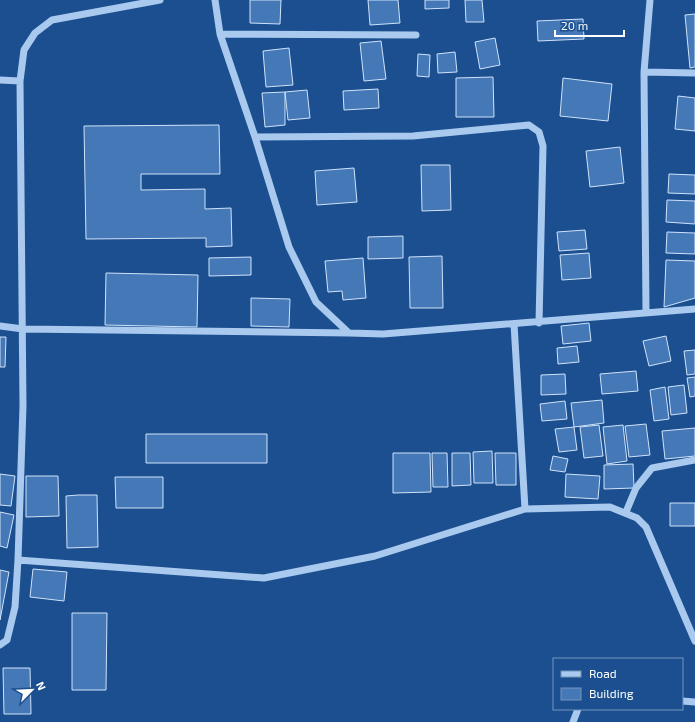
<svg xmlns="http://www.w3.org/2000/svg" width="695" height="722" viewBox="0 0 695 722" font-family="'Exo 2',sans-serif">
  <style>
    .building { fill: #4478b7; stroke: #cfe3fa }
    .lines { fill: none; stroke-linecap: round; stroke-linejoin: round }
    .minor { stroke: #a9c9ee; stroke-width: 7 }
  </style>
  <rect width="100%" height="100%" fill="#1b4f8f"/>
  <path class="building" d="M 250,0 L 281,0 L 280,24 L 250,23 Z
    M 368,0 L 398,0 L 400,23 L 370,25 Z
    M 425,0 L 449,0 L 449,8 L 425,9 Z
    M 465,0 L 482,0 L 484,22 L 466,22 Z
    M 695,14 L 695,67 L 690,68 L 685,15 Z
    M 583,19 L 584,39 L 538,41 L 537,21 Z
    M 495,38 L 500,65 L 480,69 L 475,42 Z
    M 381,41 L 386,79 L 364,81 L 360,43 Z
    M 289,48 L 293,85 L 266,87 L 263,51 Z
    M 455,52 L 457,72 L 438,73 L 437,54 Z
    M 418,54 L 430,55 L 429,77 L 417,76 Z
    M 493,77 L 494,117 L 456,117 L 456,78 Z
    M 563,78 L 612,84 L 608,121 L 560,116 Z
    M 378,89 L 379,108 L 344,110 L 343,91 Z
    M 307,90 L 310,118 L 288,120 L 285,92 Z
    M 285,92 L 285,125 L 265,127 L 262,93 Z
    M 678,96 L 695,98 L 695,131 L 675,129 Z
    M 219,125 L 220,174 L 141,174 L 141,190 L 205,189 L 205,209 L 231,208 L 232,246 L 206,247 L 206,238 L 86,239 L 84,126 Z
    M 620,147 L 624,183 L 590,187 L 586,151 Z
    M 421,165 L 450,165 L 451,210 L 422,211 Z
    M 354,168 L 357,202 L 317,205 L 315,171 Z
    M 669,174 L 695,175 L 695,194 L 668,193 Z
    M 667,200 L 695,201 L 695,224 L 666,222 Z
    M 585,230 L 587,249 L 559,251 L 557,232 Z
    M 667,232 L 695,233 L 695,254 L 666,253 Z
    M 403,236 L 403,258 L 368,259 L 368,237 Z
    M 589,253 L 591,278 L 562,280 L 560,255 Z
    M 442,256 L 443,308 L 410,308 L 409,257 Z
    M 251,257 L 251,275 L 209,276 L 209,258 Z
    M 363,258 L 366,298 L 343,300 L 342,291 L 328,292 L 325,261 Z
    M 666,260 L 695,261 L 695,298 L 664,307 Z
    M 106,273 L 198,275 L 197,327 L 105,325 Z
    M 251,298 L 290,299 L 289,327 L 251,326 Z
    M 589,323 L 591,341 L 563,344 L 561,326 Z
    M 666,336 L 671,361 L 649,366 L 643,341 Z
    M 0,337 L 6,337 L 5,367 L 0,367 Z
    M 577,346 L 579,362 L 558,364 L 557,348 Z
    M 695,350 L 695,374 L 687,375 L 684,351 Z
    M 636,371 L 638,391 L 602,394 L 600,374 Z
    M 565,374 L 566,394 L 541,395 L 541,375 Z
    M 695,377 L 695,396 L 690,397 L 687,378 Z
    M 684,385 L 687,413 L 671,415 L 668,387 Z
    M 665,387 L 669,419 L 654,421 L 650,390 Z
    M 602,400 L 604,423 L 574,427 L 571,403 Z
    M 565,401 L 567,419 L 542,421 L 540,404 Z
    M 646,424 L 650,455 L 629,457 L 625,426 Z
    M 599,425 L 603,456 L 584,458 L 580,427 Z
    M 623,425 L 627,461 L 607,464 L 603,427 Z
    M 574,427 L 577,450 L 559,452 L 555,429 Z
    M 695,428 L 695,456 L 665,459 L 662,431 Z
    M 146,434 L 267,434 L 267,463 L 146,463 Z
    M 492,451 L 493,483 L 474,483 L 473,452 Z
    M 393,453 L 430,453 L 431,492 L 393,493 Z
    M 432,453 L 447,453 L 448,487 L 433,487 Z
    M 452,453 L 470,453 L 471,485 L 452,486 Z
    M 495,453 L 516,453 L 516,485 L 496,485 Z
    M 553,456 L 568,459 L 565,472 L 550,470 Z
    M 633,464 L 634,488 L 604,489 L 604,465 Z
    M 0,474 L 15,476 L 11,506 L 0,505 Z
    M 566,474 L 600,476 L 598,499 L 565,497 Z
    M 26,476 L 58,476 L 59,516 L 26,517 Z
    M 115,477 L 163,477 L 163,508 L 116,508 Z
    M 78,495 L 97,495 L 98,547 L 67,548 L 66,496 Z
    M 670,503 L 695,503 L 695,526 L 670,526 Z
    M 0,512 L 14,515 L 7,548 L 0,546 Z
    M 33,569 L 67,572 L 64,601 L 30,597 Z
    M 0,570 L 9,572 L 0,620 Z
    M 72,613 L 107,613 L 106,690 L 72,690 Z
    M 3,668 L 30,668 L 31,714 L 4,714 Z"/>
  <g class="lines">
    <path class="minor" d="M 215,0 L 220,34 L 255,137 L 289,247 L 316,302 L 349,333 L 383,334 L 695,309
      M 220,34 L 416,35
      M 644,72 L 695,73
      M 0,80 L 20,81
      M 255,137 L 413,136 L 529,125 L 539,132 L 543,146 L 539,323
      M 646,312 L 644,72 L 650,0
      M 514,324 L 525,509
      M 0,326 L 23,329 L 349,333
      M 626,512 L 636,488 L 652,468 L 695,460
      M 18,560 L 264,578 L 375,556 L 525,509 L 610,507 L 637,518 L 646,527 L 695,641
      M 0,645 L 7,640 L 15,607 L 18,560 L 23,406 L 20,81 L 24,50 L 35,33 L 52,20 L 160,0
      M 682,701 L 695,702
      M 573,722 L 578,709"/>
  </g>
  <rect x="553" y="658" width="130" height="52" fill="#1b4f8f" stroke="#7695bc"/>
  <rect x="561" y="671" width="20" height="6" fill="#a9c9ee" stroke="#7695bc"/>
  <text x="589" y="678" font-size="12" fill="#ffffff">Road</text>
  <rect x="561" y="688" width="20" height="12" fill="#4478b7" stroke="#7695bc"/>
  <text x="589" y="698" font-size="12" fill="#ffffff">Building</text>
  <g transform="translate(32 690) rotate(66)" stroke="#1b4f8f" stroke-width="3" paint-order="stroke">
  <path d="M0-3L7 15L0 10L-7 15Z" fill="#ffffff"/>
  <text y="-6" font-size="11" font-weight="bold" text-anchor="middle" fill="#ffffff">N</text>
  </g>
  <path d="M555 30v6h69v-6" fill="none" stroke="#ffffff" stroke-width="2"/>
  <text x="561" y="30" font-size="12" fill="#ffffff" stroke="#1b4f8f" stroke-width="3" paint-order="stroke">20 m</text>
</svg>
